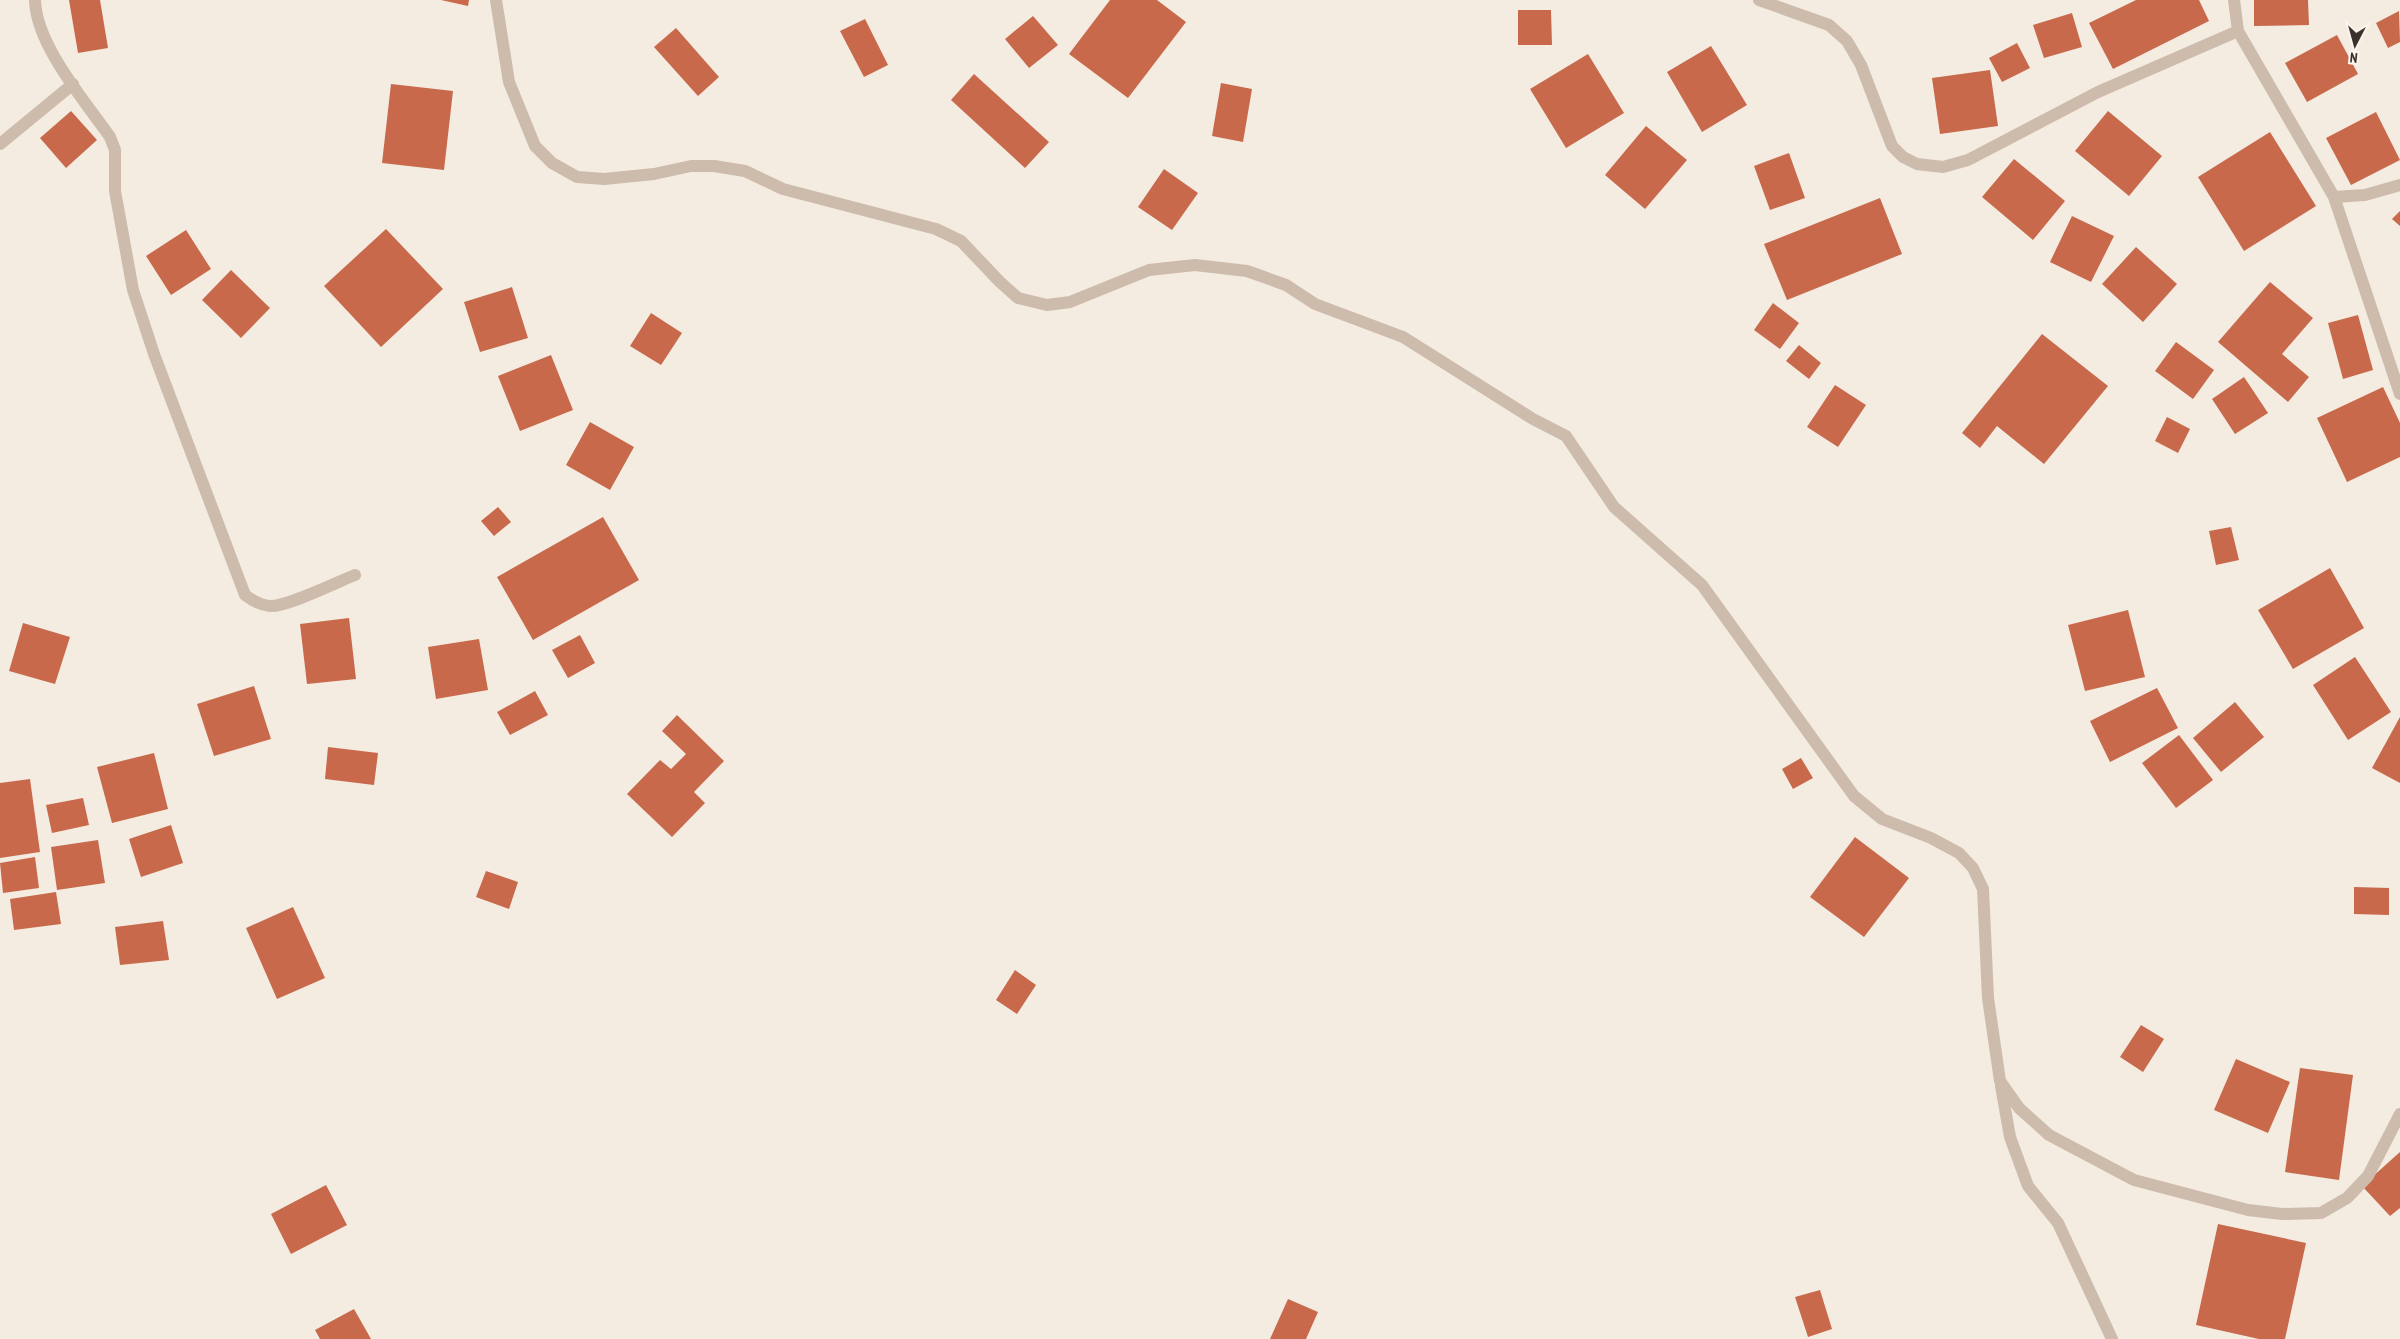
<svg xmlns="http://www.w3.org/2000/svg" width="2400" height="1339" viewBox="0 0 2400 1339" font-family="'PT Sans Narrow',sans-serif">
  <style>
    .building { fill: #c8694b }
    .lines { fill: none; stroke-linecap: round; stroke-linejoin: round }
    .lane { stroke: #cdbbac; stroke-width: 12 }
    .street { stroke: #cdbbac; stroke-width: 12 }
  </style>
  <rect width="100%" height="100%" fill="#f4ebe1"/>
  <path class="building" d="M 69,0 L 100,0 L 108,48 L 78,53 Z
    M 441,0 L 469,0 L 468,6 Z
    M 1110,0 L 1157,0 L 1186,22 L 1128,98 L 1069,54 Z
    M 2136,0 L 2199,0 L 2209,21 L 2113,69 L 2089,23 Z
    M 2254,0 L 2308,0 L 2309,25 L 2254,26 Z
    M 1518,10 L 1551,10 L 1552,45 L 1518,45 Z
    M 2399,11 L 2400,42 L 2388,48 L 2376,23 Z
    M 2072,13 L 2082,47 L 2044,58 L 2033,25 Z
    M 1033,16 L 1058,45 L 1029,68 L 1005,39 Z
    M 865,19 L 888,65 L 864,77 L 840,31 Z
    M 676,28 L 719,77 L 698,96 L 654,47 Z
    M 2337,35 L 2358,74 L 2307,102 L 2285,63 Z
    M 2017,43 L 2030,68 L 2002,82 L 1989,58 Z
    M 1711,46 L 1747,105 L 1702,132 L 1667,72 Z
    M 1588,54 L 1624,113 L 1566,148 L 1530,89 Z
    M 1990,70 L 1998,126 L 1940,134 L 1932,78 Z
    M 974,74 L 1049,142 L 1025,168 L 951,100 Z
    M 1221,83 L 1252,89 L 1243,142 L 1212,136 Z
    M 391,84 L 453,91 L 444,170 L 382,163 Z
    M 71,111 L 97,140 L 66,168 L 40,138 Z
    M 2108,111 L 2162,156 L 2129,196 L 2075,151 Z
    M 2376,112 L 2400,160 L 2351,185 L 2326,138 Z
    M 1646,126 L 1687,160 L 1645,209 L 1605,175 Z
    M 2270,132 L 2316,206 L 2244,251 L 2198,177 Z
    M 1789,153 L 1805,198 L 1770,210 L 1754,166 Z
    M 2014,159 L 2065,201 L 2033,240 L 1982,197 Z
    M 1164,169 L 1198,193 L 1172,230 L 1138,207 Z
    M 1880,198 L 1902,254 L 1787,300 L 1764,244 Z
    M 2400,211 L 2400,226 L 2392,219 Z
    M 2072,216 L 2114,236 L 2091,282 L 2050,262 Z
    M 386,229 L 443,289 L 381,347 L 324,286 Z
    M 186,230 L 211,269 L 171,295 L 146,256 Z
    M 2136,247 L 2177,284 L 2143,322 L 2102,284 Z
    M 231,270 L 270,308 L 241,338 L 202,300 Z
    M 2270,282 L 2313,318 L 2282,354 L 2309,377 L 2288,402 L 2218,342 Z
    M 512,287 L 528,338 L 480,352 L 464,302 Z
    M 1773,303 L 1799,323 L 1780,349 L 1754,330 Z
    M 651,313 L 682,333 L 661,365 L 630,346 Z
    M 2358,315 L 2373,370 L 2343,379 L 2328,323 Z
    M 2042,334 L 2108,386 L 2044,464 L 1997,426 L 1980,448 L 1962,433 Z
    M 2176,342 L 2214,370 L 2193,399 L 2155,371 Z
    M 1799,345 L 1821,363 L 1809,379 L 1786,361 Z
    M 551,355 L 573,410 L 520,431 L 498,376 Z
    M 2244,377 L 2268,413 L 2235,434 L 2212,399 Z
    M 1835,385 L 1866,405 L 1838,447 L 1807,427 Z
    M 2383,387 L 2400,423 L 2400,457 L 2347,482 L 2317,418 Z
    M 2167,417 L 2190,429 L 2178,453 L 2155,441 Z
    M 590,422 L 634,447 L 610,490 L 566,465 Z
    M 498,507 L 511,522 L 494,536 L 481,521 Z
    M 603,517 L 639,580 L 533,640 L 497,577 Z
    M 2231,527 L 2239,560 L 2216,565 L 2209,531 Z
    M 2330,568 L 2364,628 L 2293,669 L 2258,610 Z
    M 2128,610 L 2145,677 L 2085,691 L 2068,625 Z
    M 349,618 L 356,679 L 307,684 L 300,624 Z
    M 23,623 L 70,637 L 55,684 L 9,671 Z
    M 580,635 L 595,663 L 568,678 L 552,650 Z
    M 479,639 L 488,690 L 436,699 L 428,647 Z
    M 2355,657 L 2391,712 L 2348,740 L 2313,685 Z
    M 254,686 L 271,739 L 214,756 L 197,704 Z
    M 2157,688 L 2178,728 L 2110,762 L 2090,721 Z
    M 535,691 L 548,715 L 510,735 L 497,712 Z
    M 2235,702 L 2264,737 L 2221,772 L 2193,738 Z
    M 677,715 L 724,761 L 694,792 L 705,803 L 672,837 L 627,794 L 660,760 L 671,769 L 686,754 L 662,731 Z
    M 2400,717 L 2400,783 L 2372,768 Z
    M 2179,735 L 2213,780 L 2176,808 L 2142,763 Z
    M 328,747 L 378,753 L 374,785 L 325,779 Z
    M 154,753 L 168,809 L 112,823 L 97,767 Z
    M 1801,758 L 1813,778 L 1793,789 L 1782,769 Z
    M 30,779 L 40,852 L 0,858 L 0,783 Z
    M 83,798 L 89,825 L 52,833 L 46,805 Z
    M 171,825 L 183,863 L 141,877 L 129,839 Z
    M 1855,837 L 1909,878 L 1864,937 L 1810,897 Z
    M 98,840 L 105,883 L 57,890 L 51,847 Z
    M 35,857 L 39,888 L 3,893 L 0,863 Z
    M 486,871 L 518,882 L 509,909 L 476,897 Z
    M 2354,887 L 2389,888 L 2389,915 L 2354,914 Z
    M 56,892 L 61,924 L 14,930 L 10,899 Z
    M 293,907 L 325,978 L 277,999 L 246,928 Z
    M 163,921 L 169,960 L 120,965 L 115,927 Z
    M 1015,970 L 1036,985 L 1017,1014 L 996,1000 Z
    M 2141,1025 L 2164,1039 L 2143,1072 L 2120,1057 Z
    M 2236,1059 L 2290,1082 L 2268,1133 L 2214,1110 Z
    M 2300,1068 L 2353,1075 L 2339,1180 L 2285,1172 Z
    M 2400,1152 L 2400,1208 L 2390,1216 L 2362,1186 Z
    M 326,1185 L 347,1225 L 291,1254 L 271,1214 Z
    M 2218,1224 L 2306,1243 L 2285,1339 L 2259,1339 L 2196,1325 Z
    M 1820,1290 L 1832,1329 L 1808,1337 L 1795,1297 Z
    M 1288,1299 L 1318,1312 L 1306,1339 L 1270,1339 Z
    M 354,1309 L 371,1339 L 320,1339 L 315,1330 Z"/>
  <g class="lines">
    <path class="lane" d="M 0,144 L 73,84"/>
    <path class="street" d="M 35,0 C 36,45 85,101 110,137 L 115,150 L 115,191 L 133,290 L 154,354 L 245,595 C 253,601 260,605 270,606 C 287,607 337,582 355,575
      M 496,0 L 509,82 L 535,146 L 552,163 L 577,177 L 604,179 L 654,174 L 691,166 L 714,166 L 745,171 L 783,189 L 936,229 L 961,241 L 1000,282 L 1018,298 L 1047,305 L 1070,302 L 1149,270 L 1195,265 L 1247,271 L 1286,285 L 1315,304 L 1403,337 L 1533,419 L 1566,436 L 1614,507 L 1702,585 L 1854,796 L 1882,819 L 1931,838 L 1959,853 L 1973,868 L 1983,889 L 1988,998 L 2000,1081 L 2019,1108 L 2049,1135 L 2134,1180 L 2248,1210 L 2282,1214 L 2321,1213 L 2347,1198 L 2368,1176 L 2400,1114
      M 1759,0 L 1829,25 L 1847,41 L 1861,65 L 1892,146 L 1903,157 L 1917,164 L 1943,167 L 1968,160 L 2098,92 L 2238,31
      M 2234,0 L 2238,31 L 2334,197 L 2400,394
      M 2334,197 L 2365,195 L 2400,185
      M 2001,1086 L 2010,1137 L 2028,1186 L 2058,1223 L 2112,1339"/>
  </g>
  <g transform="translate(2355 45) rotate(186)" stroke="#fbf5ee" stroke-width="4" paint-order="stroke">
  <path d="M0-4L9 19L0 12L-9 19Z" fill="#3b302b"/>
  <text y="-8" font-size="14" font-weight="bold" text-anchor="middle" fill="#3b302b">N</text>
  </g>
</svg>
